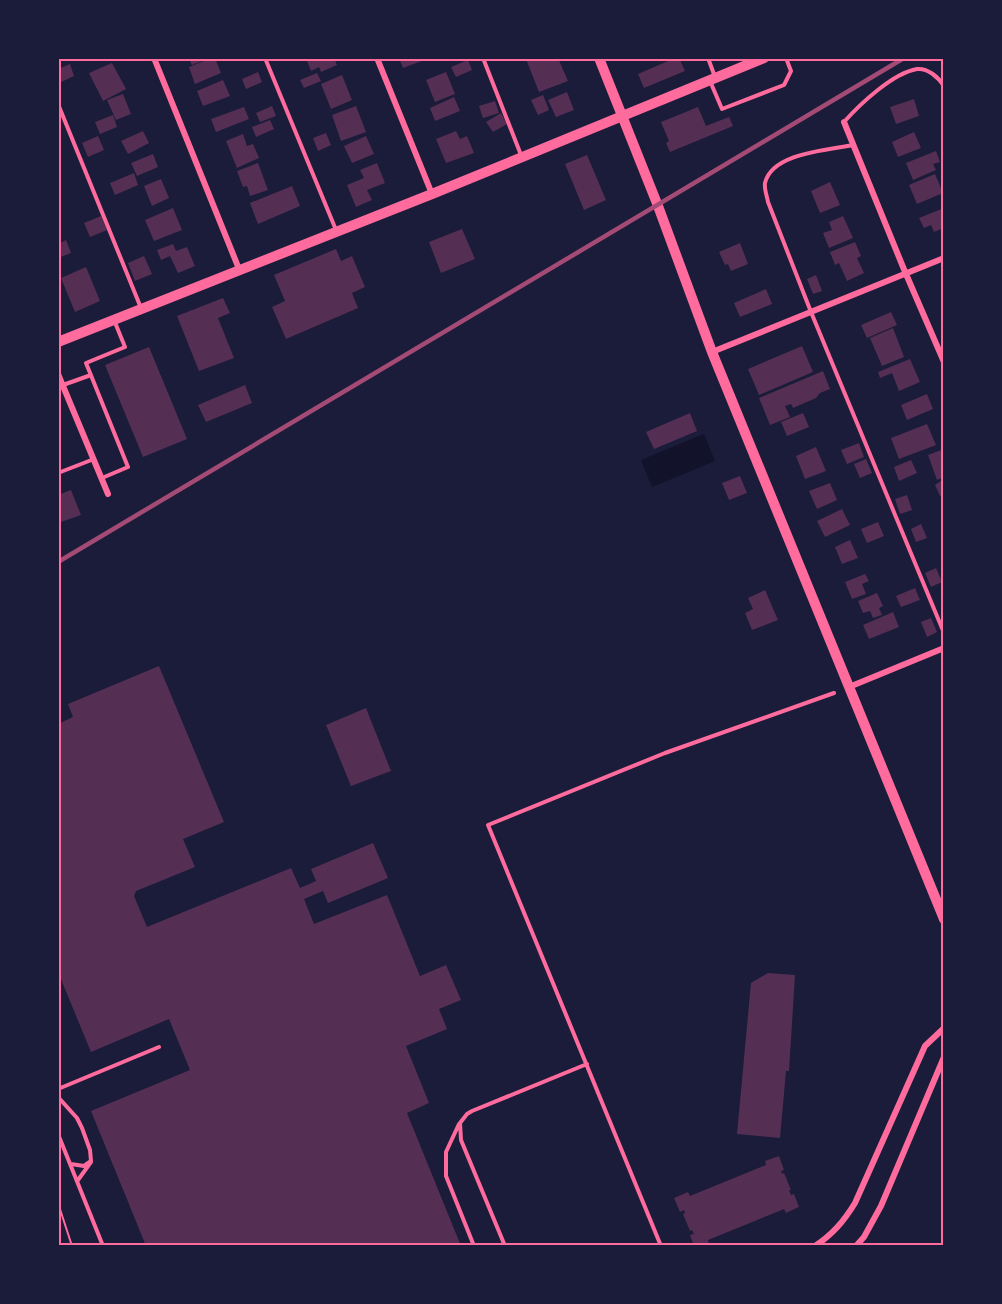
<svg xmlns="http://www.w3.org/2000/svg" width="1002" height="1304" viewBox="0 0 1002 1304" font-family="Poppins,sans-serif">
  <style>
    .water { fill: #12122b }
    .building { fill: #542f53 }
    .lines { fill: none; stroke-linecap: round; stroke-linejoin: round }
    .path { stroke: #ff6b9d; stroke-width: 2 }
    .service { stroke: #ff6b9d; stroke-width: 4 }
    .minor { stroke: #ff6b9d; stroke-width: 6 }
    .tertiary { stroke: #ff6b9d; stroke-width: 10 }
    .rail { stroke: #a44b75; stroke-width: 4.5 }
    .neatline { fill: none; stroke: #ff6b9d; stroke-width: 2 }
  </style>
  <rect width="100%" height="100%" fill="#1b1b3a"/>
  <path class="water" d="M 704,434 L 715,461 L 652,487 L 641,460 Z"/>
  <path class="building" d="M 211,58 L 215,58 L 221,73 L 195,84 L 189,67 Z
    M 313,58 L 334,58 L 337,65 L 321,72 L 319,67 L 311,71 L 307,61 Z
    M 399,58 L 427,58 L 427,59 L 403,68 Z
    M 558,58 L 568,81 L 539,92 L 526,59 Z
    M 675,58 L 679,58 L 685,71 L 644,88 L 638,74 Z
    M 189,59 L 207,59 L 192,65 Z
    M 468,60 L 472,70 L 456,77 L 451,67 Z
    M 112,63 L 126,89 L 103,101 L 89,73 Z
    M 70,64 L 74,76 L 59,83 L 58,69 Z
    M 258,72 L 262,82 L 246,89 L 242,79 Z
    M 446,72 L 455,94 L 435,102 L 426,80 Z
    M 317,73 L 321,81 L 304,88 L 300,80 Z
    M 342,75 L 352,100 L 331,109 L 321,84 Z
    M 223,80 L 230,96 L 203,106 L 197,91 Z
    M 567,92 L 574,110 L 556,117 L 548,100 Z
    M 123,94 L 131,114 L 116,120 L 107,100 Z
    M 543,95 L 549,110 L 538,115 L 531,100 Z
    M 454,97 L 460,111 L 435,121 L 430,108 Z
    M 914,99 L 919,116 L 896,124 L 890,107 Z
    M 495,101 L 499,113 L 483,118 L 479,106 Z
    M 272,106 L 276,116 L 260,122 L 256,113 Z
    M 356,106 L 366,132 L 341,141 L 332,115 Z
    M 244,107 L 249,119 L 216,132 L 211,119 Z
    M 698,107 L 706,126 L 729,117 L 733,126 L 670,152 L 666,143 L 669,141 L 661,122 Z
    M 501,113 L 507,124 L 493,132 L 486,122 Z
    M 113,115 L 117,127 L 100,134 L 95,122 Z
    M 270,120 L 274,129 L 256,137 L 252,127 Z
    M 143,131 L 149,143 L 128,154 L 121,141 Z
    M 456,131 L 460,139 L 467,136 L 474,153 L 446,163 L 436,139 Z
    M 914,132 L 921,148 L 898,157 L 892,142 Z
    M 326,133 L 331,145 L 318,151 L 313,138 Z
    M 243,134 L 247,146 L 253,144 L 259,158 L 237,168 L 226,141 Z
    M 98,136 L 104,150 L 88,157 L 82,143 Z
    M 366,136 L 374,154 L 352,163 L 344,146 Z
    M 936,151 L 940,162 L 933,164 L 936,170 L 913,180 L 906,163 Z
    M 153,154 L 158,167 L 137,176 L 131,163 Z
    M 587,155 L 606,200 L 584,210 L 565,164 Z
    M 258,163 L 268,190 L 250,196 L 247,186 L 243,187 L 237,171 Z
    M 377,163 L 385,183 L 367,190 L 372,200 L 356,207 L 347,185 L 364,178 L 360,170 Z
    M 134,173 L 138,185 L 115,195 L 110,183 Z
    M 935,174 L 943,193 L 917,204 L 909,185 Z
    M 161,179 L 169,198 L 152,206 L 144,186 Z
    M 830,182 L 840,205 L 820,213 L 811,191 Z
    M 292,186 L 300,206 L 258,224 L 250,203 Z
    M 173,208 L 182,230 L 154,241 L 145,220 Z
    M 944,208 L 944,228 L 934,232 L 931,225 L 924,228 L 919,218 Z
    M 101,216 L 107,230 L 90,237 L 84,223 Z
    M 843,216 L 853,238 L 829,248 L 823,233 L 832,230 L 829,222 Z
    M 462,229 L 475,259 L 441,273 L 429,242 Z
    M 66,240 L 71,253 L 58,258 L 58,244 Z
    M 855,242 L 861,256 L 857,258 L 864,273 L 847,281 L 839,263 L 835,265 L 830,252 Z
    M 740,243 L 748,264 L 731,271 L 728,264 L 725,265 L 719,252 Z
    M 173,244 L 176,251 L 187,247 L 195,266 L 178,273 L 170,256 L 161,260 L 157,250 Z
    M 336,249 L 341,261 L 352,256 L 365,287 L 352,293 L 358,308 L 286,339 L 272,307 L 285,301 L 274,275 Z
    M 144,256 L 152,274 L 135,281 L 128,263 Z
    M 86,267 L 100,301 L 75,312 L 61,278 Z
    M 816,275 L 822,291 L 813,294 L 807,279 Z
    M 766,289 L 772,304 L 740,317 L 734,303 Z
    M 223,298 L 230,313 L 218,318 L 234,358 L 199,371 L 177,316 Z
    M 891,312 L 897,325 L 867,338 L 861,325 Z
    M 893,328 L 904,357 L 882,366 L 870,338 Z
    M 802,346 L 813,372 L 759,395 L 748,369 Z
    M 149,347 L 187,439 L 143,457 L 105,365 Z
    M 910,359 L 920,382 L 899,391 L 892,373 L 880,378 L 878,372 Z
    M 823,371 L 830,389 L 820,393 L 816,398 L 793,408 L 791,404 L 785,406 L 790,417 L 770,425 L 759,398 Z
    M 245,385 L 252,403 L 206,422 L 198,405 Z
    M 927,394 L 933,409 L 907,420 L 901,405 Z
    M 690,413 L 697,431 L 654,449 L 646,432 Z
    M 803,413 L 809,427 L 787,436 L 781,422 Z
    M 927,424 L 936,445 L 899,459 L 891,438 Z
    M 859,443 L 864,457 L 847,464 L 841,450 Z
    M 816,447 L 826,471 L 805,479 L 796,456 Z
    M 944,449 L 944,477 L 937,480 L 928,455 Z
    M 866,459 L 872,473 L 860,478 L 854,464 Z
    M 911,460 L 917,473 L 899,481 L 894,467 Z
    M 740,476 L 747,493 L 729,500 L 722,483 Z
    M 944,479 L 944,494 L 940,496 L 935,485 Z
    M 830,483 L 837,500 L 817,509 L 809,491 Z
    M 71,490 L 81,515 L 58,523 L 58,495 Z
    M 907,495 L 912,510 L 900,514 L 895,499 Z
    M 842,509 L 850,525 L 825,537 L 817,521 Z
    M 878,522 L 884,536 L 867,543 L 861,529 Z
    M 921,524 L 927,538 L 916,542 L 911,529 Z
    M 850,540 L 858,558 L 842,564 L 835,547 Z
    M 936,568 L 942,582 L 931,587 L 925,573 Z
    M 865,574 L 869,581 L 862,584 L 866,594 L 852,599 L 845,582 Z
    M 915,588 L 920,600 L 901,607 L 896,596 Z
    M 765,590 L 778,620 L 752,630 L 745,613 L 753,609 L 748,598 Z
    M 877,593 L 883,606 L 879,608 L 882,615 L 873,618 L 870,611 L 863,613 L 858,601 Z
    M 893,612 L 899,627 L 869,639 L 863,625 Z
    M 931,618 L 937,632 L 927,637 L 921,622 Z
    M 159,666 L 224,822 L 183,839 L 195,867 L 136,891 L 134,896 L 147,927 L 291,868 L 300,888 L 316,881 L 311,869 L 373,843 L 388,878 L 328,903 L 323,891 L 304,899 L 314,924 L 387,895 L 420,976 L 446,965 L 461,1000 L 439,1009 L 447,1029 L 406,1046 L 429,1103 L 407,1113 L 461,1246 L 146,1246 L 91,1111 L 190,1070 L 169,1019 L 91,1052 L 58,972 L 58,724 L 73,717 L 68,704 Z
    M 366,708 L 391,771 L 351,786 L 326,725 Z
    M 768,973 L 795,975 L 789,1071 L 786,1071 L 780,1138 L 737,1134 L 751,983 Z
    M 779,1156 L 784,1170 L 781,1171 L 782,1174 L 784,1173 L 791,1190 L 789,1190 L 791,1195 L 794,1194 L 799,1207 L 786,1213 L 784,1209 L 708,1240 L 709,1244 L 694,1246 L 690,1235 L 694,1234 L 692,1230 L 690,1231 L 683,1214 L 685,1213 L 684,1210 L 680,1212 L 674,1198 L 688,1192 L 690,1196 L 766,1165 L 765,1161 Z"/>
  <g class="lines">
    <path class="path" d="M 58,1203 L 72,1246"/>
    <path class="service" d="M 265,58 L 336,230
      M 483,58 L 521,155
      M 708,58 L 715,77
      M 710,81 L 722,109 L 784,85 L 791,71 L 786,58
      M 58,104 L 141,308
      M 844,122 C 860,104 893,73 917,69 C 928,68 938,77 944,86
      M 853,145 C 828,150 772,153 765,183 C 764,189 767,196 768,202 L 811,312 L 944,633
      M 63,385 L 91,375
      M 58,473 L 94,459
      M 102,478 L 128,467 L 86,363 L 125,347 L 114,320
      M 58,1089 L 159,1047
      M 58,1097 L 77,1118 L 82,1128 L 90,1150 L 91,1161 L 84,1166 L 71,1164
      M 459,1124 L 446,1152 L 446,1176 L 474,1246
      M 58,1134 L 103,1246
      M 78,1180 L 91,1162
      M 505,1246 L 461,1140 L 460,1123 L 467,1114 L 472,1111 L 587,1064
      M 661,1246 L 488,825 L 665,753 L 834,693"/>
    <path class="minor" d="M 154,58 L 239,269
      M 377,58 L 432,194
      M 844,122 L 903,267 L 944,362
      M 712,352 L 944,258
      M 58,374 L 108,494
      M 849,687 L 944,648
      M 815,1246 C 833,1234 844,1221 855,1203 L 925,1046 L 944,1028
      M 856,1246 L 864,1237 L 881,1206 L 944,1057"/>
    <path class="tertiary" d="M 599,58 L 658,206 L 712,352 L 944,919
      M 58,342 L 432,194 L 764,58"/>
    <path class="rail" d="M 58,562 L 904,58"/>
  </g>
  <rect width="1002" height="1304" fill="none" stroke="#1b1b3a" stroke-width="120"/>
  <rect x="60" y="60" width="882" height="1184" class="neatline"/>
</svg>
